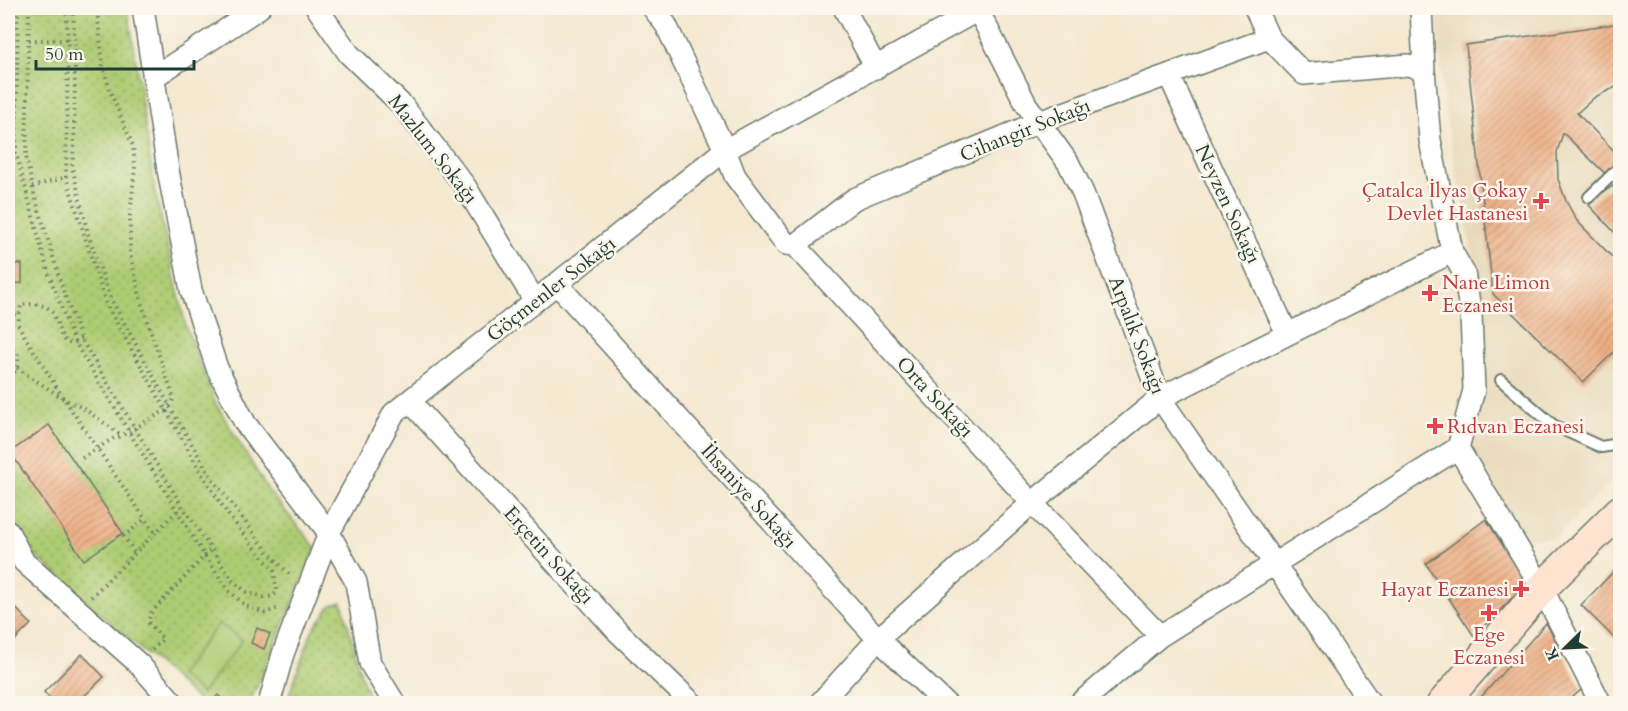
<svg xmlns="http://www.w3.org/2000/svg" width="1628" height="711" viewBox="0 0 1628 711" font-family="Cardo,serif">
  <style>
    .built { fill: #e8d9ba }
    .park { fill: url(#park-dots); stroke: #668454; stroke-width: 1.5 }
    .pitch { fill: #aecc73; stroke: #668454; stroke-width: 1.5 }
    .building { fill: url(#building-hatch) }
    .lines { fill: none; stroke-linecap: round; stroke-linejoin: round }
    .lane-casing { stroke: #6a796b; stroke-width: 14 }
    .street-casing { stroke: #6a796b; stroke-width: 24 }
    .secondary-casing { stroke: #6a796b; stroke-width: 33 }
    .path { stroke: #6a796b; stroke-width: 4; stroke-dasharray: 1.5 4.5; stroke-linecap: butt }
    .lane { stroke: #fff; stroke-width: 10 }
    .street { stroke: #fff; stroke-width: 21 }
    .secondary { stroke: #fde4d0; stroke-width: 30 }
    .health-dot { fill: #e0444e; stroke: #fbf7ec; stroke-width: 2 }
    .labels { text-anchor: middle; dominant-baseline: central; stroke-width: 5; stroke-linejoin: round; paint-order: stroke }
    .street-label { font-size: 20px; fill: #1f3d34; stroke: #fbf7ec }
    .health-label { font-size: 20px; fill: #be3a42; stroke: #fbf7ec; text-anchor: end }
  </style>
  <defs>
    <pattern id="park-dots" width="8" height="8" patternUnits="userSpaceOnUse" patternTransform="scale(1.5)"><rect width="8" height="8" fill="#aecc73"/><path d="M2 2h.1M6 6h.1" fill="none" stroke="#8da75f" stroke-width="1.8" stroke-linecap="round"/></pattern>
    <pattern id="building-hatch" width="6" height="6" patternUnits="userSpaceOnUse" patternTransform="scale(1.5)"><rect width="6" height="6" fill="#eeb086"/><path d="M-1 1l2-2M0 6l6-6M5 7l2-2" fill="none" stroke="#c0906e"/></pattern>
  </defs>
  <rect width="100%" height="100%" fill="#fbf7ec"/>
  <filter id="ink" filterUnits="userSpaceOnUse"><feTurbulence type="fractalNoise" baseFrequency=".0167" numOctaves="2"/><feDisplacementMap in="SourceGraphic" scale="12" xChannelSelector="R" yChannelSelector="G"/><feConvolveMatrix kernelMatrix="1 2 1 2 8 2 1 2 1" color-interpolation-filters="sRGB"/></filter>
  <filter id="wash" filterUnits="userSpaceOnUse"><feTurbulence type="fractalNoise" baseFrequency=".008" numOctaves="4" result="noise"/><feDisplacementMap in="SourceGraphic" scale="24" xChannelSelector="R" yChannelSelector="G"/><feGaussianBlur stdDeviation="1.35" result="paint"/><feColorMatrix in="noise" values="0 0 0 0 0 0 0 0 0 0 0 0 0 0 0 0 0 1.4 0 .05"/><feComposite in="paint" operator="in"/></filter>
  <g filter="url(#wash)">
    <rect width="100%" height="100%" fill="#f4e8d0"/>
    <path class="built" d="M 1436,8 L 1620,8 L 1620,472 L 1555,538 L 1514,539 L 1466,450 L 1479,291 L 1445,112 Z"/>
    <path class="park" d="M 8,8 L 128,8 L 155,192 L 186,327 L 216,404 L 268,490 L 316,548 L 250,703 L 201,703 L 19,541 L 8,510 Z
      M 342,602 L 361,675 L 369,697 L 366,703 L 286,703 L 312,631 L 331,605 Z"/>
    <path class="pitch" d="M 219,623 L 242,641 L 202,693 L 179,675 Z"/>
    <g id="blocks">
      <path class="building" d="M 1620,23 L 1620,85 L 1595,97 L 1577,113 L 1620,157 L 1620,238 L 1589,205 L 1602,193 L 1616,184 L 1563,133 L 1557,152 L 1558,179 L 1566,201 L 1577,221 L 1620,265 L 1620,346 L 1583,382 L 1493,294 L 1466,45 Z
        M 8,264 L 22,264 L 22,283 L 8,284 Z
        M 8,291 L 13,291 L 13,310 L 8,310 Z
        M 49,425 L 123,533 L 84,560 L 10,452 Z
        M 1486,519 L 1527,583 L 1474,636 L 1426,564 Z
        M 1620,565 L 1620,635 L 1616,640 L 1581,605 Z
        M 8,600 L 31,624 L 8,647 Z
        M 1546,623 L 1582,689 L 1565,704 L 1475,704 Z
        M 257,628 L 270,634 L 264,649 L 251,643 Z
        M 82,654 L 104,677 L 76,704 L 55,704 L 44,692 Z
        M 218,695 L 227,704 L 210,704 Z"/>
    </g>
  </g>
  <g filter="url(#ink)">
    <use href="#blocks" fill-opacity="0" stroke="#6a796b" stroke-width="1.5"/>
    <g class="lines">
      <g class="lane-casing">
        <path id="lane" d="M 1589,197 L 1620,167
          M 1501,380 L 1553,425 L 1601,447 L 1620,444"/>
      </g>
      <g class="street-casing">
        <path id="street" d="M 143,8 L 168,170 L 191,290 L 217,368 L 245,423 L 329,533 L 356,582 L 370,663 L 395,704
          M 317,8 L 349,54 L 402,105 L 465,186 L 535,301
          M 653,8 L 666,25 L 725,150 L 735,176 L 786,244 L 795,245 L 1032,503 L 1160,636
          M 844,8 L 876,68
          M 977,8 L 1026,104 L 1069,164 L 1083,193 L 1160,398 L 1371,704
          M 1255,8 L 1269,38 L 1304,74 L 1408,65 L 1424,70 L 1430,140 L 1452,252 L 1464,273 L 1471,315 L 1474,390 L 1458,448 L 1542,588 L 1601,704
          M 1421,8 L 1424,70
          M 1169,75 L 1287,334
          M 154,77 L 259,8
          M 795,245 L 854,199 L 1039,122 L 1269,38
          M 557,284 L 878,639 L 946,704
          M 410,401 L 617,631 L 693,704
          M 8,531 L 24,562 L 139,664 L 174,704
          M 269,704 L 283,654 L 329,533 L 394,413 L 725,150 L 982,8
          M 819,704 L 878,639 L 1032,503 L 1160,398 L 1452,252
          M 1079,704 L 1160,636 L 1458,448"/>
      </g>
      <g class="secondary-casing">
        <path id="secondary" d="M 1442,704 L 1542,588 L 1620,511"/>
      </g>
      <path class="path" d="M 18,8 L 16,153 L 48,272 L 74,341 L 204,555 L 229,591 L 246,606 L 265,613 L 279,608
        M 29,8 L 26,157 L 33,190 L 65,296 L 81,339 L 182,506 L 233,581 L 248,593 L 264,597 L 273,596 L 277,592 L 274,571 L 229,516 L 203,476 L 106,304 L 66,177 L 68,40 L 66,8
        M 73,8 L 75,61 L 74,146 L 72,166 L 88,234 L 111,299 L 170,407 L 211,477 L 268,552 L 291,576
        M 29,40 L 68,40
        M 32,187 L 66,177
        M 8,314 L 18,314
        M 81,339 C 57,355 62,320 49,309 C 41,303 30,304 21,305 L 18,324 L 25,337 L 64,399 L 145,519
        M 8,346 L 17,353 C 20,363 18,372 8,376
        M 17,368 L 64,399 L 83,408 L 121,435
        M 82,458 L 114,438 L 121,436 L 166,410 L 174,399 L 142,305 L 130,253 L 130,216 L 135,167 L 133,146 L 110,91 L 103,67 L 97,8
        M 134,552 L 124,536 L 145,519 L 155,532
        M 91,597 L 177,511
        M 152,650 L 163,639 L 148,622 L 150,614 L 211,549"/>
      <use href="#lane" class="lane"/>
      <use href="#street" class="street"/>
      <use href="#secondary" class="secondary"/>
    </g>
  </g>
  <g class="health-dot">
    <path d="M1538 192h6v6h6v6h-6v6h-6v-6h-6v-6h6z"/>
    <path d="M1427 284h6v6h6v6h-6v6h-6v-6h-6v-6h6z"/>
    <path d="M1432 417h6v6h6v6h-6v6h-6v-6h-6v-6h6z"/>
    <path d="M1518 580h6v6h6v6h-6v6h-6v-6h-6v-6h6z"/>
    <path d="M1486 604h6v6h6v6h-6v6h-6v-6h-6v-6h6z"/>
  </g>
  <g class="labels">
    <g class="street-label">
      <text transform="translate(1025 130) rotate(-22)">Cihangir Sokağı</text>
      <text transform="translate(433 149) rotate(52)">Mazlum Sokağı</text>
      <text transform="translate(1228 204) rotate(65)">Neyzen Sokağı</text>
      <text transform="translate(551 289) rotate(-38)">Göçmenler Sokağı</text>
      <text transform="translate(1137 335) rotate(69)">Arpalık Sokağı</text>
      <text transform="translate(935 397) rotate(47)">Orta Sokağı</text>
      <text transform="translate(749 496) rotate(48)">İhsaniye Sokağı</text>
      <text transform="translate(549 555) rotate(48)">Erçetin Sokağı</text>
    </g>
    <g class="health-label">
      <text x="1528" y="190">Çatalca İlyas Çokay<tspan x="1528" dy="23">Devlet Hastanesi</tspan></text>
      <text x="1442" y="282" text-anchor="start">Nane Limon<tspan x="1442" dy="23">Eczanesi</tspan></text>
      <text x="1447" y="426" text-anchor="start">Rıdvan Eczanesi</text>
      <text x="1509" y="589">Hayat Eczanesi</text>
      <text x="1489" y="634" text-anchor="middle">Ege<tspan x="1489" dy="23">Eczanesi</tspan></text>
    </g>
  </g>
  <rect width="1628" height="711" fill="none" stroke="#fbf7ec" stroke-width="30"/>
  <g transform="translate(1565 648) rotate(246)" stroke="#fbf7ec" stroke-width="4.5" paint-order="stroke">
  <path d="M0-4.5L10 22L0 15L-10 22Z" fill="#1f3d34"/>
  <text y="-9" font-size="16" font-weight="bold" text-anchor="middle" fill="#1f3d34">K</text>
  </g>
  <path d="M36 60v9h158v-9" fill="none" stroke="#1f3d34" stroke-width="3"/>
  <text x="45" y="60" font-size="18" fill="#1f3d34" stroke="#fbf7ec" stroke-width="4.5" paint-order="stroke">50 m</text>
</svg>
